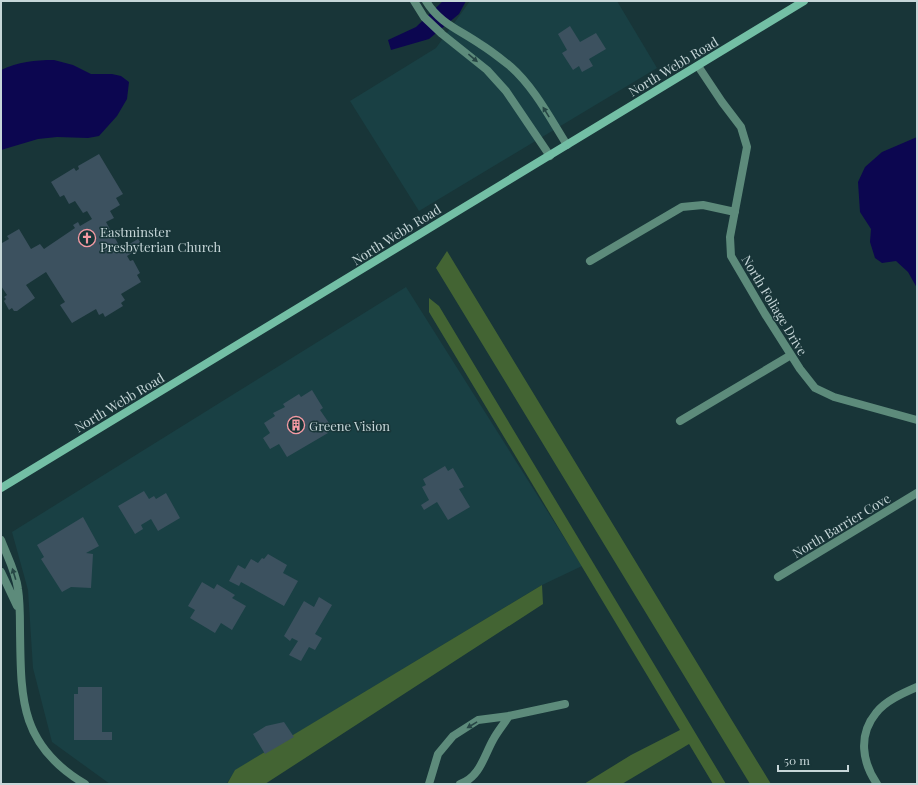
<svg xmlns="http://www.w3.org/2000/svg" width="918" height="785" viewBox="0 0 918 785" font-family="'Playfair Display',serif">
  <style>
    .built { fill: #194044 }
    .green { fill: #436433 }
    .water { fill: #0c0650 }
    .building { fill: #3c515f }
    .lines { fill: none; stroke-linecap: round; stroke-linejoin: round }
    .minor { stroke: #5d8b7b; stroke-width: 8 }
    .secondary { stroke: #73bfa5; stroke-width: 8 }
    .oneway { fill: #264645 }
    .labels { text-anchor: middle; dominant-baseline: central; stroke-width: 3; stroke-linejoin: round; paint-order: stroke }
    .street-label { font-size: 13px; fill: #c6d6d8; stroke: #183538 }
    .poi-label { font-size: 13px; fill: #c6d6d8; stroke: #183538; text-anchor: start }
  </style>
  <rect width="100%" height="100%" fill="#183538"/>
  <path class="built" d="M 470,1 L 617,1 L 657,68 L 419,211 L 350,101 L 436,48 Z
    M 406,287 L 582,566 L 542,585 L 236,770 L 226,784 L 110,784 L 52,742 L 33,668 L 28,590 L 12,532 Z"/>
  <path class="green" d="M 447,251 L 733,722 L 771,784 L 750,784 L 436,268 Z
    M 429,298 L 439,306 L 726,784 L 713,784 L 689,744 L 622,784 L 584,784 L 631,755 L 680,730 L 429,312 Z
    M 542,585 L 543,604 L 265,784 L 227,784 L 235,770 Z"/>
  <path class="water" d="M 443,1 L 466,1 L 459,14 L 429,39 L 391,50 L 388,40 L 416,27 Z
    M 54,60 L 73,65 L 91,74 L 112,74 L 121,76 L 129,82 L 127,99 L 117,116 L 99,136 L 88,138 L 57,137 L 38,139 L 1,150 L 1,70 C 18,62 35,60 54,60 Z
    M 917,137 L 917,288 L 908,272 L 896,261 L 882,263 L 875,258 L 870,242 L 871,229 L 860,212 L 858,182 L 865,167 L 882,152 Z"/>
  <path class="building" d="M 570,26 L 580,42 L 596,33 L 606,49 L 589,59 L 593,66 L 582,72 L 579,66 L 573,70 L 562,53 L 567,50 L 558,34 Z
    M 99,154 L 123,194 L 116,198 L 120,205 L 110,211 L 114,218 L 106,222 L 121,249 L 138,239 L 143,246 L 127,256 L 130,261 L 133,260 L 140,273 L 137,275 L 141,282 L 121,294 L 125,300 L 121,303 L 123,306 L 105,317 L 103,313 L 99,315 L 96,309 L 72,323 L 60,305 L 65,302 L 46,272 L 26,285 L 35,298 L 17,311 L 14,311 L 12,308 L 9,310 L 4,301 L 6,299 L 4,297 L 7,295 L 1,286 L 1,241 L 2,243 L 9,239 L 7,236 L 19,229 L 31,249 L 40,244 L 44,249 L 75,228 L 73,225 L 78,222 L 80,226 L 92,219 L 87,211 L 83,213 L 75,201 L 69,204 L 64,195 L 60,197 L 51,182 L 74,168 L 76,171 L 79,169 L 78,166 Z
    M 312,390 L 323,408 L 320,410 L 329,423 L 324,426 L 328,433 L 287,457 L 279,444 L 270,449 L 263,438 L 270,433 L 264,423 L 275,416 L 273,413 L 285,407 L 283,404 L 299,394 L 301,397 Z
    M 445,466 L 448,471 L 453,468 L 464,487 L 459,489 L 470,507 L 448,520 L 437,502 L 424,510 L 421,505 L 429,500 L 422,487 L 426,485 L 423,479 Z
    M 144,491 L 149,499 L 154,496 L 156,499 L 166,493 L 180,518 L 158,531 L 151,519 L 141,525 L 143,529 L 135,534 L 118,506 Z
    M 83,517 L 99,546 L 86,553 L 93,554 L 91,588 L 71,587 L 62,592 L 41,559 L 44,557 L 37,545 Z
    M 268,554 L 287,565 L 283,573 L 298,581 L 284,606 L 241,582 L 239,586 L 229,581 L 238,565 L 245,569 L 251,559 L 258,563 L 262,558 L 264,559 Z
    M 202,582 L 214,589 L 217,584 L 235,595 L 232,598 L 246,606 L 232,630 L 221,623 L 215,633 L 190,618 L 195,610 L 188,606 Z
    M 319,597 L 332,605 L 315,634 L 322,638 L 315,650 L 309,647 L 301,661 L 289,655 L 298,641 L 292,638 L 290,641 L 284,636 L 304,601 L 314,607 Z
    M 78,687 L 102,687 L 102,732 L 112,732 L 112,740 L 74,740 L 74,694 L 78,694 Z
    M 284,722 L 294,737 L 265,754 L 253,734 L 266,726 Z"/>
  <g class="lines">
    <path class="minor" d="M 414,1 L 424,17 L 442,34 L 487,70 L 506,91 L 550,156
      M 426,1 C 439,23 460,30 480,44 C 490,50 500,58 510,66 C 534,87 550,118 567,145
      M 698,66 L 722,102 L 741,127 L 747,147 L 730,237 L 731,256 L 765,314 L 800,369 L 815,388 L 834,397 L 917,420
      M 590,261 L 682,207 L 703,205 L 735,212
      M 680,421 L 791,355
      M 1,540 C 7,556 16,572 18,589 C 20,602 20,616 20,629 C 21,698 19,745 85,784
      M 1,572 L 17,606
      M 778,577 L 917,493
      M 429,784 L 438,754 L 453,736 L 478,720 L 509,716 L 565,704
      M 460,784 C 480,777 484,756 493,740 C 497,732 504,724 509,716
      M 877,784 C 862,762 858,735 876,713 C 885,701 903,693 917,687"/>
    <path class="secondary" d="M 1,488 L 804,1"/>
  </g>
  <defs><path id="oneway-solid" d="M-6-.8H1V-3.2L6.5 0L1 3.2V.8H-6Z"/></defs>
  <g class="oneway">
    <use href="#oneway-solid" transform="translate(473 58) rotate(40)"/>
    <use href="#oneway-solid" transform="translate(546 112) rotate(-122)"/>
    <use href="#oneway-solid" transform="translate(14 574) rotate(-107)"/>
    <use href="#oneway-solid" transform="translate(472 725) rotate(149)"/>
  </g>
  <defs>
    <g id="church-ring" transform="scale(0.9)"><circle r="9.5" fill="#183538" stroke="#f49aa3" stroke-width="1.5"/><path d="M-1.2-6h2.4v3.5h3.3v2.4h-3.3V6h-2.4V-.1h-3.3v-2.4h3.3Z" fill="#f49aa3"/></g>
    <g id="building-ring" transform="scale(0.9)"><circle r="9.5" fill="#183538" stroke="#f49aa3" stroke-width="1.5"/><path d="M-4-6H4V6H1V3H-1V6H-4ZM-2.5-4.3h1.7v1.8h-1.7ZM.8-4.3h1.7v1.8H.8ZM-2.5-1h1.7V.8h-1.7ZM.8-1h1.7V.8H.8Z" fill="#f49aa3"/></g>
  </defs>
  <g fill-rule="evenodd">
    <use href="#church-ring" x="87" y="238"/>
    <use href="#building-ring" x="296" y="425"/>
  </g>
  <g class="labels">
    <g class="street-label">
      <text transform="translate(673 66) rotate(-31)">North Webb Road</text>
      <text transform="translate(396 234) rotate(-32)">North Webb Road</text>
      <text transform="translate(775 305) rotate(59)">North Foliage Drive</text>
      <text transform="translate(119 402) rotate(-31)">North Webb Road</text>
      <text transform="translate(841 525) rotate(-31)">North Barrier Cove</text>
    </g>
    <g class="poi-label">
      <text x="100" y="231">Eastminster<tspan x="100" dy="15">Presbyterian Church</tspan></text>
      <text x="309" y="425">Greene Vision</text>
    </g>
  </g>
  <rect width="918" height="785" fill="none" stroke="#c6d6d8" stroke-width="4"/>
  <path d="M778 765v6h70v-6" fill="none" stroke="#c6d6d8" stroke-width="2"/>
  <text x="784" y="765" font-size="12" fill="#c6d6d8" stroke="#183538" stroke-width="3" paint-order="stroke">50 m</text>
</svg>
